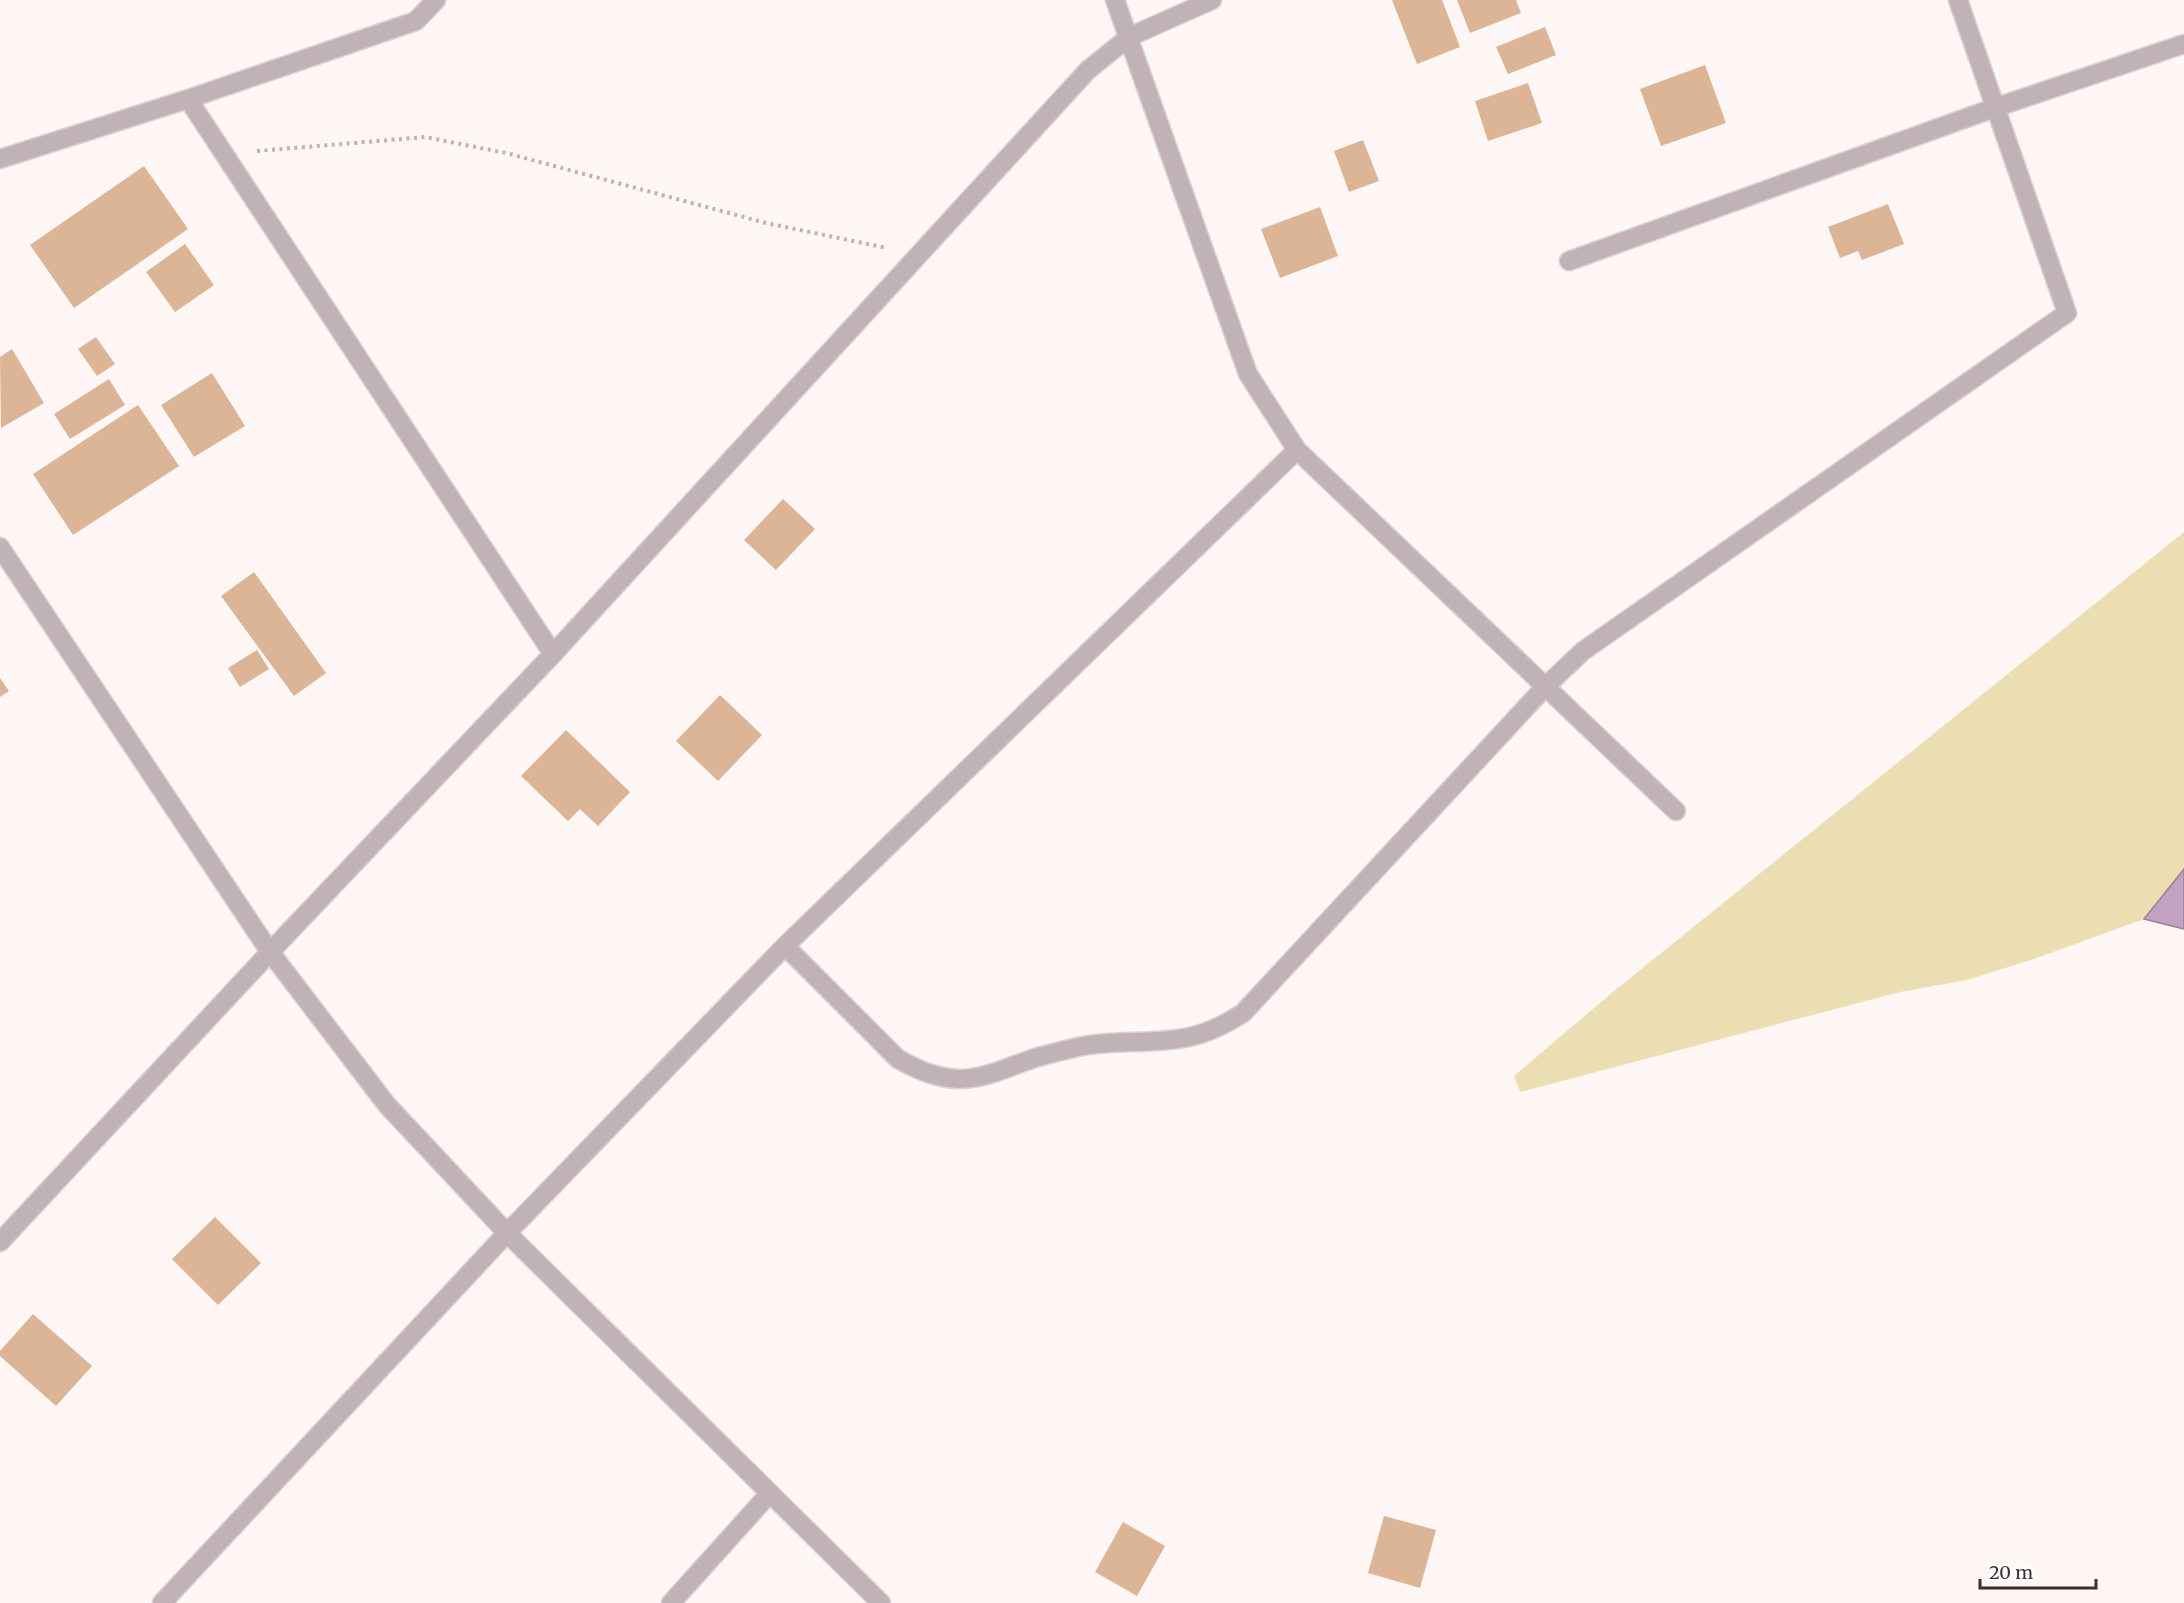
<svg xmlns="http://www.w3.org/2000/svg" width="2184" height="1603" viewBox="0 0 2184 1603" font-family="Merriweather,serif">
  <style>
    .green { fill: #ebdeb3 }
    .water { fill: #c3a1c2; stroke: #9a7f95; stroke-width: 1.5 }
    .building { fill: #dbb596 }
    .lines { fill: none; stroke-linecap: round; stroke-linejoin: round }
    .minor-casing { stroke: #dbd3d2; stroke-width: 21 }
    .path { stroke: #bcb3b2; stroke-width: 4; stroke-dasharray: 3 4.5; stroke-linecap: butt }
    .minor { stroke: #c1b2b7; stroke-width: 18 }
  </style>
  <rect width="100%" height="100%" fill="#fef7f6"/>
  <path class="green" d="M 2184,532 L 2184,869 L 2144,919 L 2034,959 L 1967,980 L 1900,992 L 1520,1092 L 1514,1076 L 1614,991 Z"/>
  <path class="water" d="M 2184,869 L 2184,929 L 2144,919 Z"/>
  <path class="building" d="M 1392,0 L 1442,0 L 1460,47 L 1417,64 Z
    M 1457,0 L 1516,0 L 1521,13 L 1470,33 Z
    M 1545,27 L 1556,55 L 1508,74 L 1496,47 Z
    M 1705,65 L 1726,123 L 1661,146 L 1640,89 Z
    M 1528,83 L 1542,123 L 1488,141 L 1475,101 Z
    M 1363,140 L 1379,181 L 1349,192 L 1334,151 Z
    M 144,166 L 188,229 L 74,308 L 30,245 Z
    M 1888,204 L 1904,244 L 1862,260 L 1858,251 L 1840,258 L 1828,227 Z
    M 1320,207 L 1338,256 L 1280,278 L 1261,229 Z
    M 185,244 L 214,285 L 175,312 L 146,272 Z
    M 96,337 L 115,364 L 97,376 L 78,349 Z
    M 12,349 L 44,403 L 1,428 L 0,357 Z
    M 212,373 L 245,426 L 194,457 L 161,405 Z
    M 109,379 L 125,405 L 70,439 L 54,414 Z
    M 138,405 L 179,466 L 73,535 L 33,474 Z
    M 783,499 L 815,529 L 776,570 L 744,540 Z
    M 254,572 L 326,673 L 294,696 L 221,596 Z
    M 257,650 L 269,669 L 240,687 L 228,668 Z
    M 0,678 L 9,691 L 0,697 Z
    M 720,695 L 762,735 L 718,781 L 676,741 Z
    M 566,730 L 630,792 L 598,826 L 580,809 L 568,821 L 521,776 Z
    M 215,1217 L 261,1263 L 218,1305 L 172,1259 Z
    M 33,1314 L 92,1366 L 56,1406 L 0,1356 L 0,1351 Z
    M 1384,1516 L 1436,1530 L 1420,1588 L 1368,1573 Z
    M 1123,1522 L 1165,1546 L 1137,1596 L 1095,1572 Z"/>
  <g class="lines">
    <g class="minor-casing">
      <path id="minor" d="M 1115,0 L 1248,374 L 1297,450 L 1676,811
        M 188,99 L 553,654
        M 0,159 L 188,99 L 416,21 L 436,0
        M 1569,261 L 1994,108 L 2184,44
        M 0,547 L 270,952 L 387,1105 L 507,1233 L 881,1603
        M 785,946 L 898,1059 C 918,1070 936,1078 959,1079 C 987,1079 1012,1065 1038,1057 C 1053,1053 1068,1049 1083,1046 C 1118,1039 1154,1045 1189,1037 C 1209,1033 1226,1024 1243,1013 L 1545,687 L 1583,651 L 2067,313 L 1958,0
        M 0,1242 L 270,952 L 553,654 L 1088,70 L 1129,37 L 1212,0
        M 162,1603 L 507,1233 L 785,946 L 1297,450
        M 671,1603 L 770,1493"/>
    </g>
    <path class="path" d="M 257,151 L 425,137 L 506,153 L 766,223 L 887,248"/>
    <use href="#minor" class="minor"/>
  </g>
  <path d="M1980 1579v9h116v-9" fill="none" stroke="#3c2f2d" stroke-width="3"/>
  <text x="1989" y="1579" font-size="18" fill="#3c2f2d" stroke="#ffffff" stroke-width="4.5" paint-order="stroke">20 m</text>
</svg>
